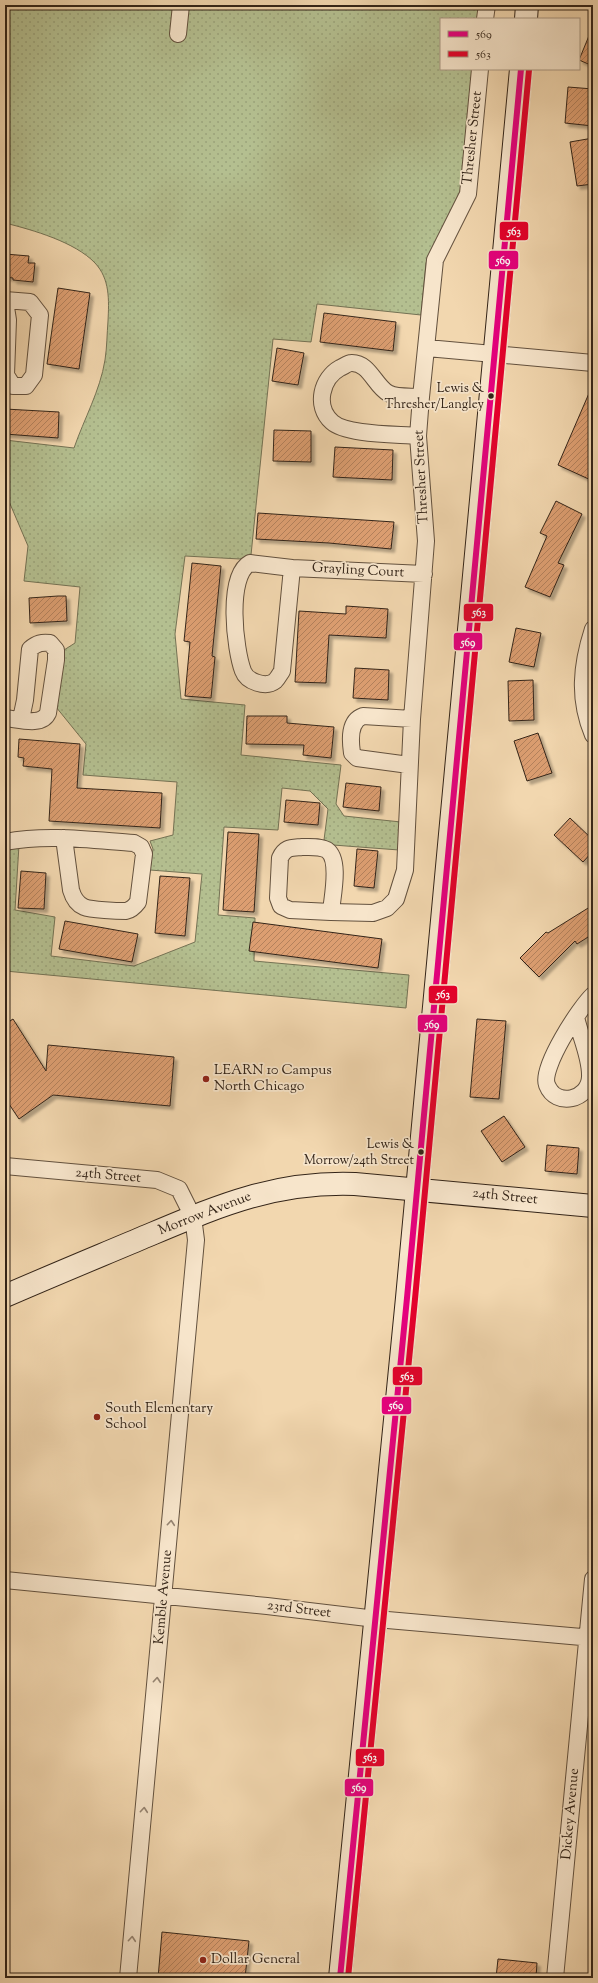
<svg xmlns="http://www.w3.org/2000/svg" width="598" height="1983" viewBox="0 0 598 1983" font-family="'Sorts Mill Goudy',serif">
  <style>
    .park { fill: url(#park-dots); stroke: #747254 }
    .building { fill: url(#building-hatch); stroke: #332418; filter: url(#shadow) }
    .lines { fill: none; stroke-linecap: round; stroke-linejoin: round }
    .street-casing { stroke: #63513e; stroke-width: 18 }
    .secondary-casing { stroke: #332418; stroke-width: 24 }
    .street { stroke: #f7e5cb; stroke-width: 16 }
    .secondary { stroke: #f7e5cb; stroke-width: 22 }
    .bus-1-casing { stroke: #f7e5cb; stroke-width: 9 }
    .bus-2-casing { stroke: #f7e5cb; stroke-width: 9 }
    .bus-1 { stroke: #e5007d; stroke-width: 6 }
    .bus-2 { stroke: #e4002b; stroke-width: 6 }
    .oneway { stroke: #958472 }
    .bus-dot { fill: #332418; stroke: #f7e5cb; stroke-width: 1.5 }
    .poi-dot { fill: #8f2418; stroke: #f7e5cb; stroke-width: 1.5 }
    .labels { text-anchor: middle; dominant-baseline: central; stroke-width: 3.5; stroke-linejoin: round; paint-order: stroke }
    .bus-label { font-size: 13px; fill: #332418; stroke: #f7e5cb; text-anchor: end }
    .street-label { font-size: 14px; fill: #332418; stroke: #f7e5cb }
    .poi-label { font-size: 14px; fill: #332418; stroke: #f7e5cb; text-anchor: start }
    .line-badge { stroke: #f7e5cb; stroke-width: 1.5 }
    .badge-label { font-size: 11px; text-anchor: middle; font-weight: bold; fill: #fff }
  </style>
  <defs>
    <pattern id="park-dots" width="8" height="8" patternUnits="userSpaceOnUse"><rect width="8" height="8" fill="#b4bf90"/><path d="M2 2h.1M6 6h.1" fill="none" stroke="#9ba47b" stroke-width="1.8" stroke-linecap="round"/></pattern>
    <pattern id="building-hatch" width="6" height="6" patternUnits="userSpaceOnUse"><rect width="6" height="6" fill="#dc9e71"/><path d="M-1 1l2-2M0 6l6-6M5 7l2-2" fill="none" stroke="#b3815c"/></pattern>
    <filter id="shadow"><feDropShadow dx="3.5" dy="3.5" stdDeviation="1" flood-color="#0004"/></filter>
  </defs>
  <rect width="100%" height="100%" fill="#f2d7af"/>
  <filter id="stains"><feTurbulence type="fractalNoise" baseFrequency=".005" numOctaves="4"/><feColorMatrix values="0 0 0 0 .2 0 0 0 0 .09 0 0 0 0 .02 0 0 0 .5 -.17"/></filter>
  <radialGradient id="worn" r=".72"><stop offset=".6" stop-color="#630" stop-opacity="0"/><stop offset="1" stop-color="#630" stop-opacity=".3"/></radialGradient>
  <path class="park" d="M 5,5 L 479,5 L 478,19 L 441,19 L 441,69 L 473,69 L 462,184 L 459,195 L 426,263 L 421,315 L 317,304 L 311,342 L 273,339 L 251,555 L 240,559 L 185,556 L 175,634 L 181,699 L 245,705 L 241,755 L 341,765 L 336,804 L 344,816 L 401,822 L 399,850 L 333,845 L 324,840 L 328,809 L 310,791 L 282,788 L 278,830 L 224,827 L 218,915 L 255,918 L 254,961 L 409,975 L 406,1008 L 5,971 L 5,848 L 19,845 L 15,910 L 55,917 L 51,956 L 134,966 L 195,942 L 202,874 L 150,870 L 153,849 L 150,841 L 173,835 L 177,782 L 83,775 L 86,744 L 56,707 L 64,650 L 75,643 L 80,587 L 24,581 L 28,546 L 5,492 L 5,440 L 74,448 C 84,419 100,391 105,360 C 107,347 107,333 108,321 C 109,300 110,279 95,263 C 75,242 33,230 5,223 Z"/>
  <path class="building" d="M 593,26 L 593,66 L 579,60 Z
    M 568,87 L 593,89 L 593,126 L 565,123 Z
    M 593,138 L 593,184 L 577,186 L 570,142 Z
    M 5,254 L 29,256 L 28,263 L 35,263 L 33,282 L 13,280 L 13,278 L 5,277 Z
    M 58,288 L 90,293 L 79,369 L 47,364 Z
    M 324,313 L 396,322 L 393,351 L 320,342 Z
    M 277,348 L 304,353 L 298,385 L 272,381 Z
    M 593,384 L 593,481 L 558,465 Z
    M 5,409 L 59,412 L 58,438 L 5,434 Z
    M 274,430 L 311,431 L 311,462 L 273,461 Z
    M 335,447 L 393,450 L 392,480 L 333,477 Z
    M 556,501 L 582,514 L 558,563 L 564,565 L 550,597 L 525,587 L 547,536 L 540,533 Z
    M 258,513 L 394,522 L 391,549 L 329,543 L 256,539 Z
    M 192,563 L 221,566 L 212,656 L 215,657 L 211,698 L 185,696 L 190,642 L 184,641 Z
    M 58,596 L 66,596 L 67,621 L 30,623 L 29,598 Z
    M 346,606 L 388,609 L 386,638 L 329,635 L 326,683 L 295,682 L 299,611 L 346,614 Z
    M 516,628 L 541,633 L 534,667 L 509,662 Z
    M 355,668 L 389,670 L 388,700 L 353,698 Z
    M 533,680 L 534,720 L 509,721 L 508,681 Z
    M 247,716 L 287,716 L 287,723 L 334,727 L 331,758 L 303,755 L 304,745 L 246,744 Z
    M 538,733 L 552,773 L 527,781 L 514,741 Z
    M 19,739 L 80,744 L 77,788 L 162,793 L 160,828 L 49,821 L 52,769 L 23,766 L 24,758 L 18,757 Z
    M 346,783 L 381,787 L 379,811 L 343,807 Z
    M 286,800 L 320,803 L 318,825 L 284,822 Z
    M 570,818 L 593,840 L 593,851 L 583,862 L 554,835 Z
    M 228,832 L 259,834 L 254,912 L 223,910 Z
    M 357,849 L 378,851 L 374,888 L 354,886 Z
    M 21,871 L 46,873 L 44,909 L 18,908 Z
    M 160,876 L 190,878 L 185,936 L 155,933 Z
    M 593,905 L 593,934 L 577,944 L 575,941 L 539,977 L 520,958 L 546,932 L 548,933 Z
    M 65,921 L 138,934 L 132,962 L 59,949 Z
    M 253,922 L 382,939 L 378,968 L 249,951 Z
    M 13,1019 L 46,1071 L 48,1045 L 174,1057 L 170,1106 L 53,1095 L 19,1119 L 5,1098 L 5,1024 Z
    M 477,1019 L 506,1021 L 499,1099 L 470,1097 Z
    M 504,1116 L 525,1147 L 502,1162 L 481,1131 Z
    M 547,1145 L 579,1148 L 577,1174 L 545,1171 Z
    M 162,1932 L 249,1941 L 245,1978 L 158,1978 Z
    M 498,1959 L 537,1963 L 536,1978 L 496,1978 Z"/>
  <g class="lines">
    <g class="street-casing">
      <path id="street" d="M 485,19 L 487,5
        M 178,34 L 181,5
        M 5,300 L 30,302 L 40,315 L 34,375 L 26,386 L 13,386 L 6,375 L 8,320 L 5,301
        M 427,348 L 593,363
        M 418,436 C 398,434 346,435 332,422 C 314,406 322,378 340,368 C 343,367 348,363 351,363 C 369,362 375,386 388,393 C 396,398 411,396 421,397
        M 250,563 L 292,568 L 282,671 C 280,674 278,678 275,681 C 266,688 247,682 243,671 C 235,650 226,576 250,563 Z
        M 292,568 L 424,574
        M 593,629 C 581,666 578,699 593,735
        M 5,718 C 18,719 42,727 48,713 L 56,660 L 56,650 L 50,643 C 42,642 37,643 30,649 L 25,700 L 21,719
        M 409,765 L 357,758 L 352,753 C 350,739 349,721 363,716 L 412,719
        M 5,842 C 47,834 91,840 134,843 L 141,847 L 144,854 L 138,902 C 135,906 131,910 126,911 C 118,911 91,910 84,907 C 77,904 73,897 71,890 L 64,838
        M 331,912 L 290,910 L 281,906 L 278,898 L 280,858 C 285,847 291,848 302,847 C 310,847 320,846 327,850 C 341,860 332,897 331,912 L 373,913 L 387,908 L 396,899 L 405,870 L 412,719 L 426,541 L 418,436 L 421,397 L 435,260 L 468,194 L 480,69
        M 576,1017 C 580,1036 591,1058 590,1077 C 589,1100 556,1108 547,1085 C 540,1068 580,1007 593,995
        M 5,1166 L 157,1180 L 179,1189 L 193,1217 L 196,1240 L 128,1978
        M 5,1580 L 267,1606 L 376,1619 L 593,1638
        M 555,1978 L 593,1579"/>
    </g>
    <g class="secondary-casing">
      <path id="secondary" d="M 526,19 L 527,5
        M 5,1296 C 51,1276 97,1257 142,1238 C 216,1207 273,1181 355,1184 L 593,1206
        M 340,1978 L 407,1298 L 521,69"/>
    </g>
    <use href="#street" class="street"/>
    <use href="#secondary" class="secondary"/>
    <g class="bus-1-casing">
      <path id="bus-1" d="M 340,1978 L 407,1298 L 521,69"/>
    </g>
    <g class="bus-2-casing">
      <path id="bus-2" d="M 348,1978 L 415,1299 L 529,70"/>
    </g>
    <use href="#bus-1" class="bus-1"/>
    <use href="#bus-2" class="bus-2"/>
  </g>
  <defs><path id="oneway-chevron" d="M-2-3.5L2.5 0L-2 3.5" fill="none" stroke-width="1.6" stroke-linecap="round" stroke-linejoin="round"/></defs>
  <g class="oneway">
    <use href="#oneway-chevron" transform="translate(171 1523) rotate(-85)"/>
    <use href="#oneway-chevron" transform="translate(157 1680) rotate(-85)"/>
    <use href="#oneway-chevron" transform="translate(144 1810) rotate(-85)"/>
    <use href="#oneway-chevron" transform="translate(132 1939) rotate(-85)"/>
  </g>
  <g class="bus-dot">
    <circle cx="491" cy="396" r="3.5"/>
    <circle cx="421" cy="1152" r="3.5"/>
  </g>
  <g class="poi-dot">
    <circle cx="206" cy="1079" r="4"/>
    <circle cx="97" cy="1417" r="4"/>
    <circle cx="203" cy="1960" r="4"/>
  </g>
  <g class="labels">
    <g class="bus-label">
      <text x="484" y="389">Lewis &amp;<tspan x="484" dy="16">Thresher/Langley</tspan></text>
      <text x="414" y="1145">Lewis &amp;<tspan x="414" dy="16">Morrow/24th Street</tspan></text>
    </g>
    <g class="street-label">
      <text transform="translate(473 138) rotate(-84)">Thresher Street</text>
      <text transform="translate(422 477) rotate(-93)">Thresher Street</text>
      <text transform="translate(358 571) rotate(3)">Grayling Court</text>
      <text transform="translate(108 1176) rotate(5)">24th Street</text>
      <text transform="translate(505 1197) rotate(6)">24th Street</text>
      <text transform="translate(205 1214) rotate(-21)">Morrow Avenue</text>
      <text transform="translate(164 1597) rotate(-85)">Kemble Avenue</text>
      <text transform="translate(299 1610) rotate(7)">23rd Street</text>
      <text transform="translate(571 1814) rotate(-85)">Dickey Avenue</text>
    </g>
    <g class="poi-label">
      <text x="214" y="1071">LEARN 10 Campus<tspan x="214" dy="16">North Chicago</tspan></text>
      <text x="105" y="1409">South Elementary<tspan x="105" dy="16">School</tspan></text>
      <text x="211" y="1960">Dollar General</text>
    </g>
  </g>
  <g class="line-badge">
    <rect x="499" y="221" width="30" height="20" rx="4" fill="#e4002b"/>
    <rect x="488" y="250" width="31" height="20" rx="4" fill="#e5007d"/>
    <rect x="463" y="603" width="31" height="19" rx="4" fill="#e4002b"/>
    <rect x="453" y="632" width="30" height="19" rx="4" fill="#e5007d"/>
    <rect x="428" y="985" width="30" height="19" rx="4" fill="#e4002b"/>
    <rect x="417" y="1014" width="31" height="19" rx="4" fill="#e5007d"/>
    <rect x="392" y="1366" width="31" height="20" rx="4" fill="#e4002b"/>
    <rect x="381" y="1396" width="31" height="19" rx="4" fill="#e5007d"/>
    <rect x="355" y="1748" width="30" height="19" rx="4" fill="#e4002b"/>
    <rect x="344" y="1778" width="30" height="19" rx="4" fill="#e5007d"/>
  </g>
  <g class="badge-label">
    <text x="514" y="235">563</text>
    <text x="503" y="264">569</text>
    <text x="479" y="616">563</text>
    <text x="468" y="646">569</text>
    <text x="443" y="998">563</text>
    <text x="432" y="1028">569</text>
    <text x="407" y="1380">563</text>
    <text x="396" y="1409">569</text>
    <text x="370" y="1761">563</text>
    <text x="359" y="1791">569</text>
  </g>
  <rect width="598" height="1983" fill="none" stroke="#f2d7af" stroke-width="20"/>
  <rect x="6" y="6" width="586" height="1971" fill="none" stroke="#332418" stroke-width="2"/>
  <rect x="10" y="10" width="578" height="1963" fill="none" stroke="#332418"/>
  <rect x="440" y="18" width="140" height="52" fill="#f7e5cb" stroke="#a99883"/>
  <rect x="448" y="31" width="20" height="6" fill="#e5007d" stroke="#a99883"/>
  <text x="476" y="38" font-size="12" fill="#332418">569</text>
  <rect x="448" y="51" width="20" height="6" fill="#e4002b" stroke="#a99883"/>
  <text x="476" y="58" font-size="12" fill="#332418">563</text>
  <rect width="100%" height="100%" filter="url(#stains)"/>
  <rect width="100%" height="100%" fill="url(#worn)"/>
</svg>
